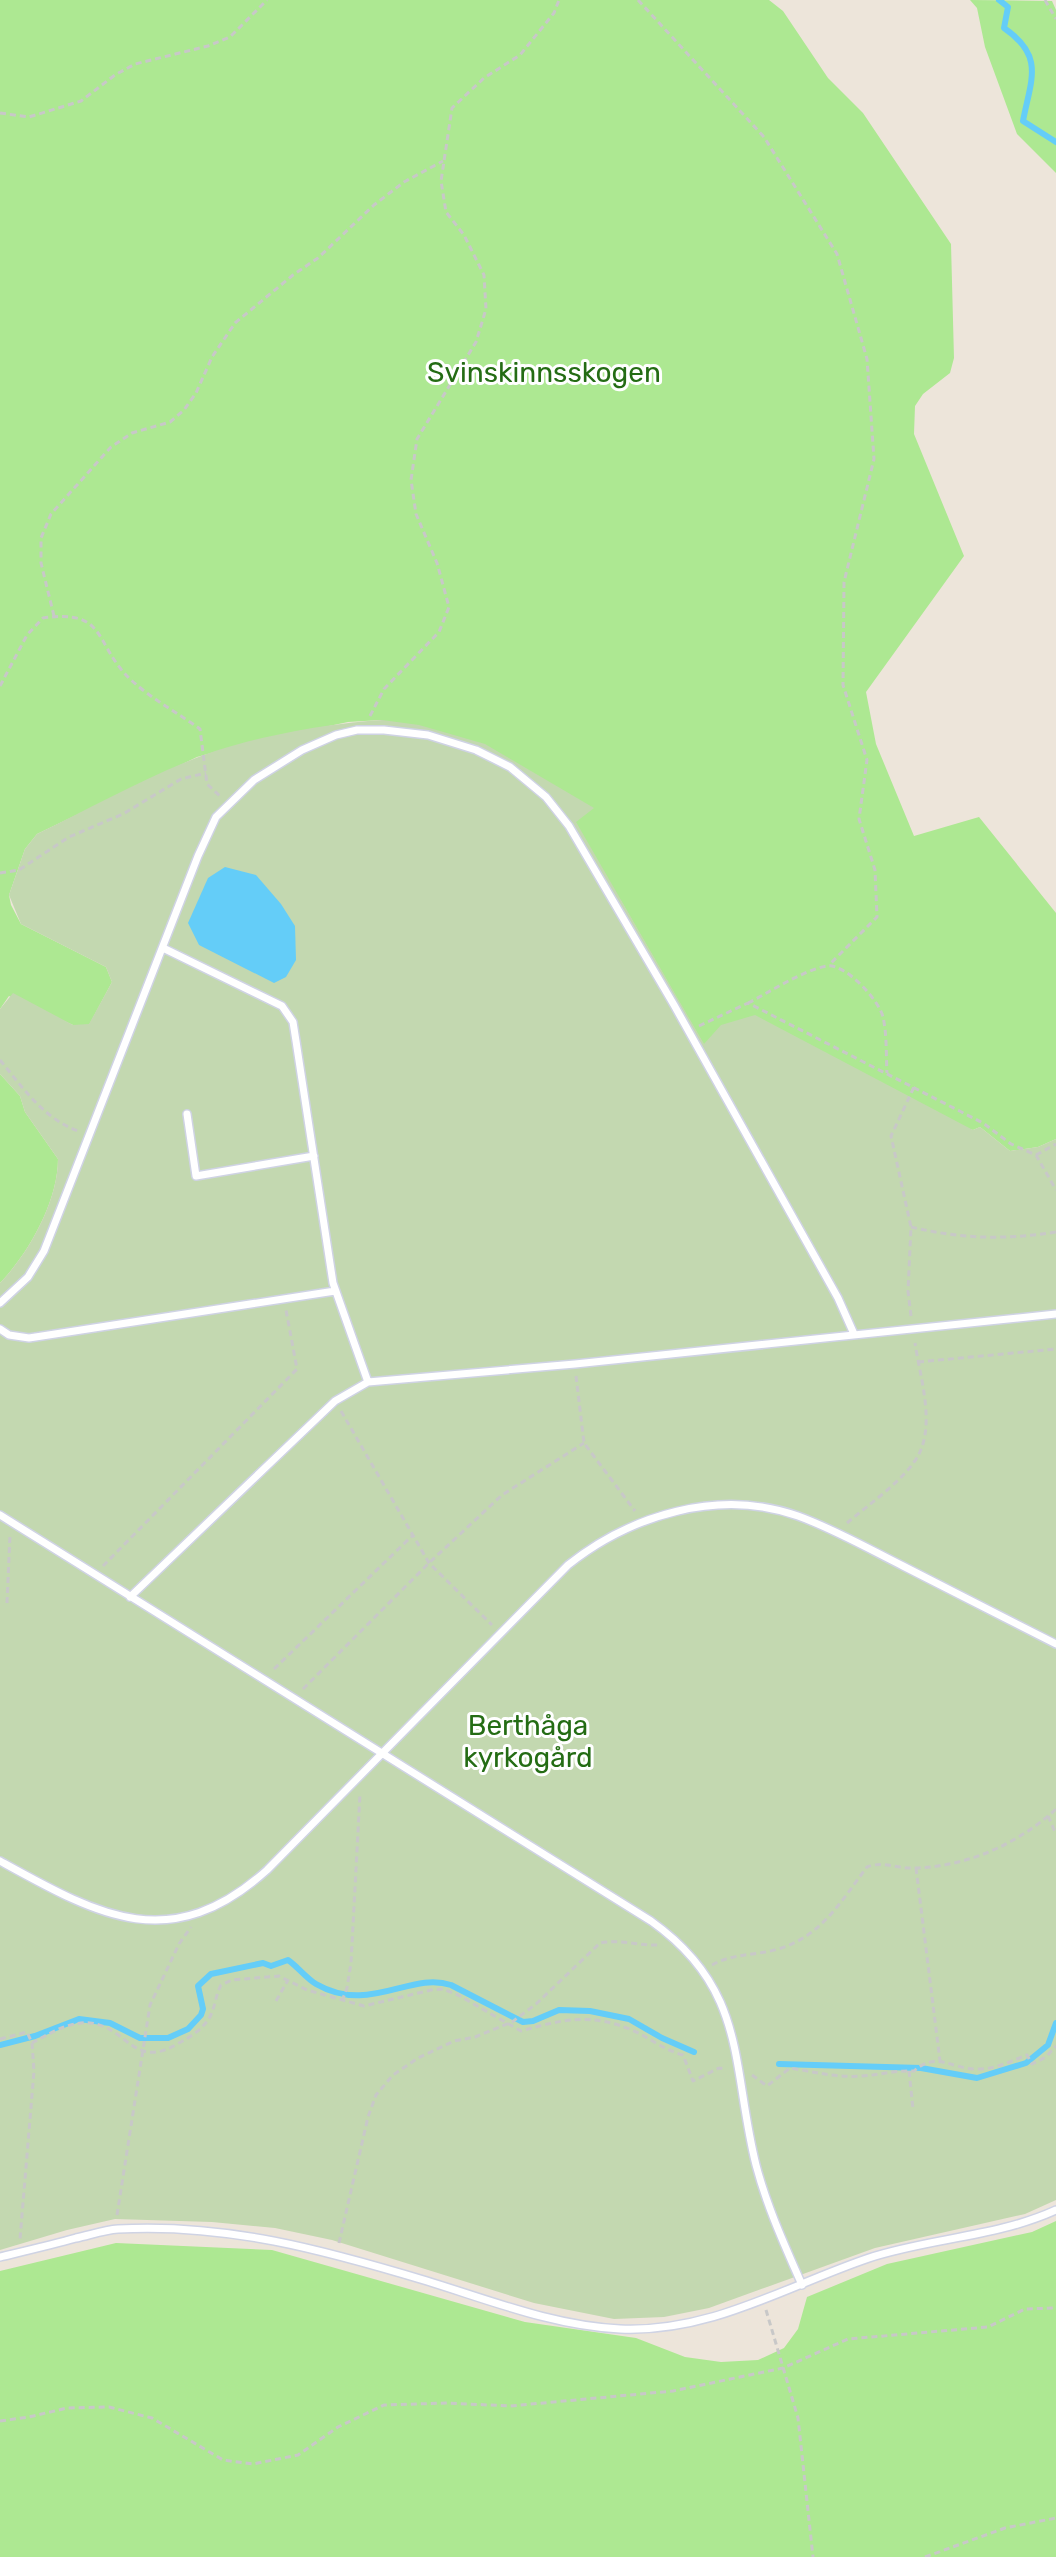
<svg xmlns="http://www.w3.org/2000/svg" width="1056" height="2557" viewBox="0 0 1056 2557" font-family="Rubik,sans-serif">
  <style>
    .green { fill: #ade892 }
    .cemetery { fill: #c3d8b0 }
    .water { fill: #64cdf8 }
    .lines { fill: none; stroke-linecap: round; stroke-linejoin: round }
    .stream { stroke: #64cdf8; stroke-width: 6 }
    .service-casing { stroke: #cfd3e4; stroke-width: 10 }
    .path { stroke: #c8c8c8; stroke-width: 3; stroke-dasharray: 6 4; stroke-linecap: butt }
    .service { stroke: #fff; stroke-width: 7 }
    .labels { text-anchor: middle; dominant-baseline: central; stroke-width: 6; stroke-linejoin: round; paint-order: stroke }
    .park-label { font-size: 28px; fill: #246c14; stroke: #fff }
  </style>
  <rect width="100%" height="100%" fill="#ede5da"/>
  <path class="green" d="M 0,0 L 769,0 L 783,11 L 828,78 L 863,113 L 951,244 L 954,358 L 950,373 L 923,394 L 915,406 L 914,434 L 964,556 L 866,692 L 876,744 L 914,836 L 979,817 L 1056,913 L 1056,1139 L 1038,1147 L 1010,1151 L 980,1127 L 973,1130 L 704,1045 L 621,901 L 381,720 L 348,722 L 239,745 L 197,757 L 37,834 L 25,849 L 9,895 L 11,905 L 21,924 L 106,967 L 112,982 L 89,1025 L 73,1025 L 9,996 L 0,1009 Z
    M 970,0 L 1052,1 L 1056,10 L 1056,173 L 1017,134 L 985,47 L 977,8 Z
    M 0,1074 L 20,1096 L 25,1112 L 58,1159 C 58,1201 29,1253 0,1283 Z
    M 1056,2221 L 1056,2557 L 0,2557 L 0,2271 L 116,2243 L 272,2250 L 525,2322 L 636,2338 L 685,2357 L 721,2362 L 758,2360 L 784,2348 L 798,2329 L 807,2297 L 887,2264 L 1032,2232 Z"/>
  <path class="cemetery" d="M 382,720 L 419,725 L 485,744 L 594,808 L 576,822 L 704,1044 L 721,1025 L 755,1015 L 973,1130 L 980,1127 L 1010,1151 L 1038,1147 L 1056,1139 L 1056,2200 L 1025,2214 L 875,2248 L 709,2308 L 664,2317 L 614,2319 L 534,2303 L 332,2240 L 275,2228 L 212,2222 L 115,2219 L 67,2230 L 0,2250 L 0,1283 C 29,1253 58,1201 58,1159 L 25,1112 L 20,1096 L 0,1074 L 0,1009 L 13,993 L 73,1025 L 89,1024 L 112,982 L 106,967 L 21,924 L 9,895 L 25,849 L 37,834 C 89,809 142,779 196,758 C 246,738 328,723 382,720 Z"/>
  <path class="water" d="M 225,867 L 256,875 L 281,904 L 295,926 L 296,960 L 286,977 L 274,983 L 199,945 L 188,923 L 208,878 Z"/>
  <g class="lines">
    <path class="stream" d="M 999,0 L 1008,7 L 1004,28 C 1045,56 1031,79 1023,121 L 1056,142
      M 0,2045 L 35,2036 L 79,2019 L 110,2023 L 140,2038 L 168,2038 L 188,2029 L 201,2015 L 203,2009 L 198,1986 L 211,1974 L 263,1963 L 271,1966 L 288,1960 C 298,1967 306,1978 316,1984 C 370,2015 410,1971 451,1985 L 523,2022 L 533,2021 L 559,2010 L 590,2011 L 629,2019 L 662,2038 L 694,2052
      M 779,2064 L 921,2068 L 977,2078 L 1026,2063 L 1048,2045 L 1056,2023"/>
    <g class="service-casing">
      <path id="service" d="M 163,948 L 282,1006 L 293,1022 L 296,1041 L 333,1283 L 368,1382
        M 187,1114 L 196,1176 L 314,1156
        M 0,1303 L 28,1277 L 44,1251 L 198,856 L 216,817 L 254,780 L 302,750 L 336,735 L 357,730 L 384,730 L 428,735 L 476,750 L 510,767 L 546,797 L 569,826 L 674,1005 L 838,1298 L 854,1334
        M 0,1329 L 9,1335 L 29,1338 L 335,1291
        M 0,1515 L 651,1921 C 748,1990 731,2065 756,2165 C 767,2207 785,2246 802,2285
        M 130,1597 L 335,1401 L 368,1382 L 575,1364 L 1056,1314
        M 0,1861 C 98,1915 170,1957 267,1870 L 568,1565 C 631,1515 719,1488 798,1516 C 834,1529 869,1549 903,1566 C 954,1592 1005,1618 1056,1644
        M 0,2257 C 25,2251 51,2245 76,2238 C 90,2235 104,2230 118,2229 C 226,2223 324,2250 427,2281 C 489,2300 554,2326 620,2329 C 711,2333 786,2286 869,2258 C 930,2238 997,2237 1056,2210"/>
    </g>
    <path class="path" d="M 638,0 L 764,137 L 837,254 L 867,359 L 874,459 L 844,582 L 843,685 L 867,760 L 859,819 L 875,870 L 877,917 L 829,965
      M 1045,0 L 1056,19
      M 0,113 L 29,117 L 81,101 L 115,75 L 135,64 L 208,46 L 230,37 L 267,0
      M 54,616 L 41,563 L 41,538 L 51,514 L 111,447 L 132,433 L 170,422 L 184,410 L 196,393 L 212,357 L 235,323 L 293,275 L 318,258 L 374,205 L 404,182 L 443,161
      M 0,686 L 27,635 L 43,618 C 108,609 93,643 130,679 C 150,698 178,713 200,729 L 207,784 L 221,797
      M 370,716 L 384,689 L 439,632 L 449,607 L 437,563 L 416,514 L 411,480 L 417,439 L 476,342 L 486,309 L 484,275 L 464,235 L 446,212 L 441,181 L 452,108 L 484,78 L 520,55 L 554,13 L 559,0
      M 0,873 L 19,870 L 69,837 L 123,814 L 181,779 L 206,773
      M 748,1003 C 770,992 803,970 827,966 C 845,963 879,1000 883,1017 C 887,1035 886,1055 887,1073
      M 699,1026 L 748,1003 L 983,1123 L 1011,1144 L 1036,1155 L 1056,1190
      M 0,1060 C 23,1088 43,1118 78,1131
      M 1036,1155 L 1056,1144
      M 911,1227 C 962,1239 1004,1240 1056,1232
      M 911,1316 L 908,1291 L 911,1227 L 891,1136 L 914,1087
      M 918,1362 L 1056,1349
      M 576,1376 L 584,1443 L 635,1511
      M 341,1411 L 429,1563 L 492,1625
      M 847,1523 C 868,1505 907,1478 919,1454 C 935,1422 920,1377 915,1343
      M 103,1566 L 297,1369 L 286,1310
      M 7,1603 L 10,1535
      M 274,1669 L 412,1536
      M 303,1689 L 429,1563 L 502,1495 L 584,1443
      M 1048,1816 L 1056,1834
      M 916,1868 L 940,2061
      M 712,1965 C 733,1953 755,1956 778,1949 C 821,1937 842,1900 867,1867 C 881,1861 896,1868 910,1868 C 964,1868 1017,1845 1056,1809
      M 276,2001 L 288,1980
      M 342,2001 L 347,1988 L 351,1963 L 360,1794
      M 0,2039 L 27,2032 L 32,2043 L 34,2071 L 20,2239
      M 32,2043 C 49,2034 69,2021 90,2023 C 128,2027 133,2071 179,2043 C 190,2037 201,2030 208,2020 C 215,2010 215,1996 221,1985 L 232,1980 L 279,1976 L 307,1990 L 364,2006 L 431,1990 L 443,1989 L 458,1995 L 521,2031 C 563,2019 591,2013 632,2030 C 650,2038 664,2050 683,2055 L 693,2081 L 719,2068 L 725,2069
      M 909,2071 L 913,2109
      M 752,2075 L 767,2086 L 790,2068 C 815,2072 837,2078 862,2076 C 880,2075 896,2070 914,2071 C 938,2050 951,2070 979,2069 C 996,2069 1011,2061 1027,2055 L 1032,2064 L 1046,2057 L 1056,2046
      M 117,2215 L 150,2005 L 179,1944 L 191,1927
      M 339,2243 L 368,2117 L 376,2095 L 393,2075 L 418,2058 L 454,2041 L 475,2037 L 512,2022 L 536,2004 L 600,1943 C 619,1939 640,1946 660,1945
      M 766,2310 L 798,2418 L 813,2557
      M 0,2421 L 29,2417 L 67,2408 L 109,2407 L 152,2418 L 223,2460 L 253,2464 L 298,2455 L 338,2427 L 384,2405 L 447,2403 L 510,2406 L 673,2391 L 783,2368 L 848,2339 L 988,2327 L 1025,2309 L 1056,2308
      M 925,2557 L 1005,2528 L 1056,2518"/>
    <use href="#service" class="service"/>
  </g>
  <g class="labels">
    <g class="park-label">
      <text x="544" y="372">Svinskinnsskogen</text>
      <text x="528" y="1725">Berthåga<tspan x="528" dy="32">kyrkogård</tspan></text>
    </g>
  </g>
</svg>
